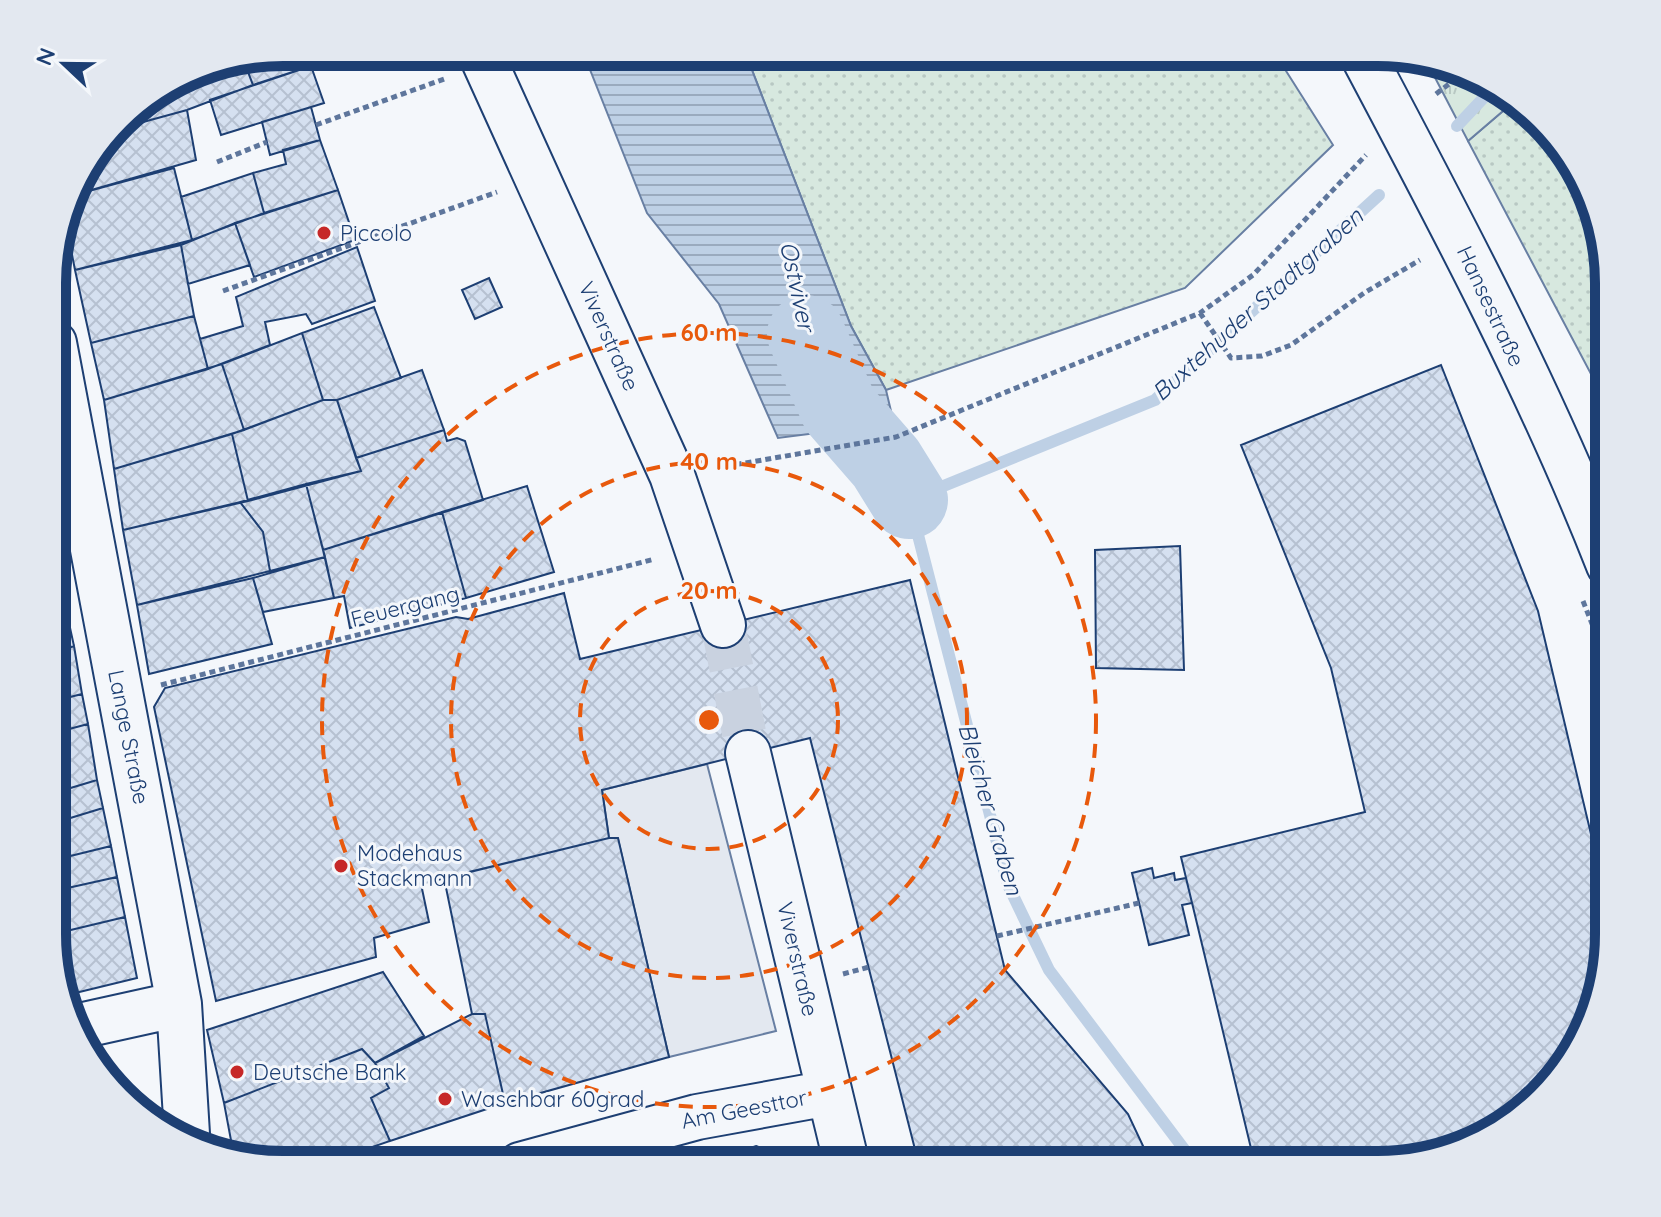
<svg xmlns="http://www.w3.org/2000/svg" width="1661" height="1217" viewBox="0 0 1661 1217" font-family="Quicksand,sans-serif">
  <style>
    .grass { fill: url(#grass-dots); stroke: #687fa3; stroke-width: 2 }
    .park { fill: url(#park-tufts); stroke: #687fa3; stroke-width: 2 }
    .parking { fill: #e3e8f0; stroke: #687fa3; stroke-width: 2 }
    .water { fill: url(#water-rules); stroke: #687fa3; stroke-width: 2 }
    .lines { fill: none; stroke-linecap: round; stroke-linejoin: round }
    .stream { stroke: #bed0e5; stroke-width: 12 }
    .river { stroke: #bed0e5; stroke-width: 78 }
    .building { fill: url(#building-cross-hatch); stroke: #1d3f73; stroke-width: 2 }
    .minor-tunnel { stroke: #c9d2e0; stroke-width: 44; stroke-dasharray: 44 22; stroke-linecap: butt }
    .minor-casing { stroke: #1d3f73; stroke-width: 48 }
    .path { stroke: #5e769c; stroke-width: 5; stroke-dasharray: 6 4; stroke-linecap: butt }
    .minor { stroke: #f4f7fb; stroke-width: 44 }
    .ring { fill: none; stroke: #e8590c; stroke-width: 4; stroke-dasharray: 14 10 }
    .poi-dot { fill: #c62828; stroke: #f4f7fb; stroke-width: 3 }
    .labels { text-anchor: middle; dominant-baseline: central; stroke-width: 6; stroke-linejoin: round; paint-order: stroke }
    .poi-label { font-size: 22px; fill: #1d3f73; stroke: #f4f7fb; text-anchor: start }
    .street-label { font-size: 22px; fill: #1d3f73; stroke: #f4f7fb }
    .water-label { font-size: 24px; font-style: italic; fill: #1d3f73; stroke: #f4f7fb }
    .rim { fill: none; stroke: #1d3f73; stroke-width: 10 }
    .centre { fill: #e8590c; stroke: #f4f7fb; stroke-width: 4 }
    .ring-label { font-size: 24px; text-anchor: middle; font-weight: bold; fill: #e8590c; stroke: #f4f7fb; stroke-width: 6; stroke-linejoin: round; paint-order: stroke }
  </style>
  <defs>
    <pattern id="grass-dots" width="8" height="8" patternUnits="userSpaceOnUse" patternTransform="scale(2)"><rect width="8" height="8" fill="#d7e8df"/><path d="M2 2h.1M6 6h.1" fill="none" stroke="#b8c8c3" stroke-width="1.8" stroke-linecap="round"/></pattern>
    <pattern id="park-tufts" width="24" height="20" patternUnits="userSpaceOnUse" patternTransform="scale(2)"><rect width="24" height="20" fill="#d7e8df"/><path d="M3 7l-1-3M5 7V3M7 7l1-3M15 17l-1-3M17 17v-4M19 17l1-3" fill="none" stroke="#b8c8c3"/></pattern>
    <pattern id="water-rules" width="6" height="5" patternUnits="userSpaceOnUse" patternTransform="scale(2)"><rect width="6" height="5" fill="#bed0e5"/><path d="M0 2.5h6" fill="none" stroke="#9aaabe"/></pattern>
    <pattern id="building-cross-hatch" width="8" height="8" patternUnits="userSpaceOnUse" patternTransform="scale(2)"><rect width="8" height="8" fill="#d5e0f0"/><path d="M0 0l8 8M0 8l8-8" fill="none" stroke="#b6c1d1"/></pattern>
  </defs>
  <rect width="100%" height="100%" fill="#f4f7fb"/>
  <path class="grass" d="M 745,52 L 1274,52 L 1333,145 L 1185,288 L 886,390 L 851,326 Z
    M 1517,99 L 1585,180 L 1609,268 L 1609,352 L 1591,374 L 1468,141 Z"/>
  <path class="park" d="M 1429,66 L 1517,99 L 1468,141 Z
    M 1609,352 L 1609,419 L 1591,374 Z"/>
  <path class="parking" d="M 707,764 L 776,1031 L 669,1057 L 618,839 L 609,838 L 602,790 Z"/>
  <path class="water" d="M 583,52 L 745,52 L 851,326 L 886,390 L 891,411 L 879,425 L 778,438 L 719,304 L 647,213 Z"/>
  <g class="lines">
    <path class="stream" d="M 1457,126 L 1491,90
      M 1196,1165 L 1049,970 L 1008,885 L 909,500 L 1155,400 L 1379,195"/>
    <path class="river" d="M 806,334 L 839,409 L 886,463 L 909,500"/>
  </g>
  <path class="building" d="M 283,52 L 307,52 L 311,66 L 253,85 L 243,59 Z
    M 243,59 L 253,85 L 187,110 L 114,130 L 131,109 L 208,64 Z
    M 311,66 L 324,103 L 221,135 L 210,100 Z
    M 311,107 L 320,140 L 270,155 L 262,122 Z
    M 187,110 L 196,160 L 74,195 L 83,168 L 114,130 Z
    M 320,140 L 338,190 L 264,213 L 253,173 L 286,164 L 283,150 Z
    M 174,168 L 192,240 L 75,270 L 65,219 L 74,195 Z
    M 253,173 L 264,213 L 192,240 L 181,197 Z
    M 338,190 L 355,240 L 254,277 L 235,223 Z
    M 235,223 L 250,265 L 188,284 L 181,245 Z
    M 181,245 L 194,316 L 91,343 L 75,270 Z
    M 357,247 L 375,301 L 312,324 L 306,314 L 265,322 L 270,345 L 208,369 L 200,339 L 243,326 L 236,297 Z
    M 489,278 L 502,307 L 475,319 L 462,290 Z
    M 374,307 L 401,378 L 337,400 L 323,400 L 302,333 Z
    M 194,316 L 208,369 L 104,400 L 91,343 Z
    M 302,333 L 323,400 L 244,430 L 222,364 Z
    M 222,364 L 244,430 L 114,469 L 104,400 Z
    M 1441,365 L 1538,611 L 1609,910 L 1609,949 L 1561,1075 L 1480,1141 L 1378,1165 L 1255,1165 L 1181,857 L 1365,812 L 1331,668 L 1241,445 Z
    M 422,370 L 444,430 L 356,458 L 337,400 Z
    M 323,400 L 337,400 L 361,471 L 248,501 L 232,434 Z
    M 444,430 L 447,441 L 457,438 L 465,441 L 483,500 L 323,550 L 306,484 L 361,471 L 356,458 Z
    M 232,434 L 248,501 L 123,530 L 114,469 Z
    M 306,484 L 325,557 L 270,571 L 263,532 L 240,502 Z
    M 527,486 L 554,572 L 466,598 L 442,512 Z
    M 240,502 L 263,532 L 270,571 L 137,605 L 123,530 Z
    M 442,512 L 466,598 L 350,628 L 344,596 L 334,598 L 323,550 Z
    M 54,545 L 60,582 L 54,584 Z
    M 1180,546 L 1184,670 L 1096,668 L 1095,550 Z
    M 325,557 L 334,598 L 263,612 L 253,578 Z
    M 253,578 L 272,644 L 149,674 L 137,605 Z
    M 910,580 L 1005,970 L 1128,1114 L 1152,1165 L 919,1165 L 810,738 L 602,790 L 609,838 L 421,884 L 429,922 L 374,938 L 376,957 L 216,1001 L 154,707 L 165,688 L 456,617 L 468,619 L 564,593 L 580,659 Z
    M 60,582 L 74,646 L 54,653 L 54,584 Z
    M 74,646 L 82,694 L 54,701 L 54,653 Z
    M 82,694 L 88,724 L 54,733 L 54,701 Z
    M 88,724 L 97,780 L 54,793 L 54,733 Z
    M 97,780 L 103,808 L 54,823 L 54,793 Z
    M 103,808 L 111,846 L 54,860 L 54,823 Z
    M 609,838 L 618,838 L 669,1057 L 505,1103 L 485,1014 L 472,1014 L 444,878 Z
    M 111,846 L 117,877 L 54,891 L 54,860 Z
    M 1152,868 L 1154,878 L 1174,873 L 1175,880 L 1186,878 L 1192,903 L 1182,905 L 1189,935 L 1149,945 L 1132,873 Z
    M 117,877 L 125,917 L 54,934 L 54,891 Z
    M 125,917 L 137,978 L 67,995 L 54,934 Z
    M 54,939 L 67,995 L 54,964 Z
    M 383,972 L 424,1036 L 375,1063 L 362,1049 L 224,1103 L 207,1030 Z
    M 472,1014 L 485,1014 L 505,1103 L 390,1141 L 371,1098 L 389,1088 L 375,1063 Z
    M 94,1040 L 100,1069 L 80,1042 Z
    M 362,1049 L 375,1063 L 389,1088 L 371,1098 L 390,1141 L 320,1165 L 268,1165 L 233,1151 L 224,1103 Z
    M 756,1146 L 772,1152 L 789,1165 L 719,1165 L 726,1156 Z"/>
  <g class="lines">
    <path class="minor-tunnel" d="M 723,625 L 748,753"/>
    <g class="minor-casing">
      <path id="minor" d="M 480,52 L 672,475 L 723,625
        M 1361,52 C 1450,220 1540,389 1609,565
        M 54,343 L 179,1004 L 187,1134
        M 748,753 L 847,1165
        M 75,1027 L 179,1004
        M 520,1165 L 697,1117 L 829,1093"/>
    </g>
    <path class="path" d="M 1436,94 L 1458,77
      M 316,125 L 447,78
      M 217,162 L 267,142
      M 223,291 L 497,192
      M 1200,313 L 1231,358 L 1262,356 L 1291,345 L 1364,293 L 1420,260
      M 716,468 L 896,437 L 1200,313 L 1253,275 L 1366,155
      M 1583,601 L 1609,667
      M 161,685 L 655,559
      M 997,936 L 1139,903
      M 843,974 L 869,967"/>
    <use href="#minor" class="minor"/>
  </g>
  <g class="ring">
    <circle cx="709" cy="720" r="129"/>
    <circle cx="709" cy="720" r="258"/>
    <circle cx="709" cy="720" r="387"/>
  </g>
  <g class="poi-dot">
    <circle cx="324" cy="233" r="8"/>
    <circle cx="341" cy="866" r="8"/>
    <circle cx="237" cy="1072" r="8"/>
    <circle cx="445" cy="1099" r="8"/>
  </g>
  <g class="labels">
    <g class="poi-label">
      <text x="340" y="233">Piccolo</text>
      <text x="357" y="853">Modehaus<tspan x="357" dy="25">Stackmann</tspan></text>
      <text x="253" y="1072">Deutsche Bank</text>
      <text x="461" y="1099">Waschbar 60grad</text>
    </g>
    <g class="street-label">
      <text transform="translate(1491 306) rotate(65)">Hansestraße</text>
      <text transform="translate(609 336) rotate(66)">Viverstraße</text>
      <text transform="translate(405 606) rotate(-14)">Feuergang</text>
      <text transform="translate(129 737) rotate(79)">Lange Straße</text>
      <text transform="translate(798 959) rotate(77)">Viverstraße</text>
      <text transform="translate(744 1109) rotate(-11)">Am Geesttor</text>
    </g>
    <g class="water-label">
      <text transform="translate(798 286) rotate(78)">Ostviver</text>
      <text transform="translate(1257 304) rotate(-42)">Buxtehuder Stadtgraben</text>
      <text transform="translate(991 809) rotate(74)">Bleicher Graben</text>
    </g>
  </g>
  <path d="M0 0H1661V1217H0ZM283 66H1378A217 217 0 0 1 1595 283V934A217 217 0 0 1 1378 1151H283A217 217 0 0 1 66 934V283A217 217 0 0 1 283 66Z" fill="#e3e8f0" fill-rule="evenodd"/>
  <path class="rim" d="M283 66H1378A217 217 0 0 1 1595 283V934A217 217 0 0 1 1378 1151H283A217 217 0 0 1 66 934V283A217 217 0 0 1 283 66Z"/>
  <circle cx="709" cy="720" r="12" class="centre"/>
  <g class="ring-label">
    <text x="709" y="341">60 m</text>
    <text x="709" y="470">40 m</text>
    <text x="709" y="599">20 m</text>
  </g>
  <g transform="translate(64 64) rotate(292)" stroke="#f4f7fb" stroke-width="6" paint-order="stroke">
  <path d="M0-6L14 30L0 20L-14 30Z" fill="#1d3f73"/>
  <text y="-12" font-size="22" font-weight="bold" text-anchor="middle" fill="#1d3f73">N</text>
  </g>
</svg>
